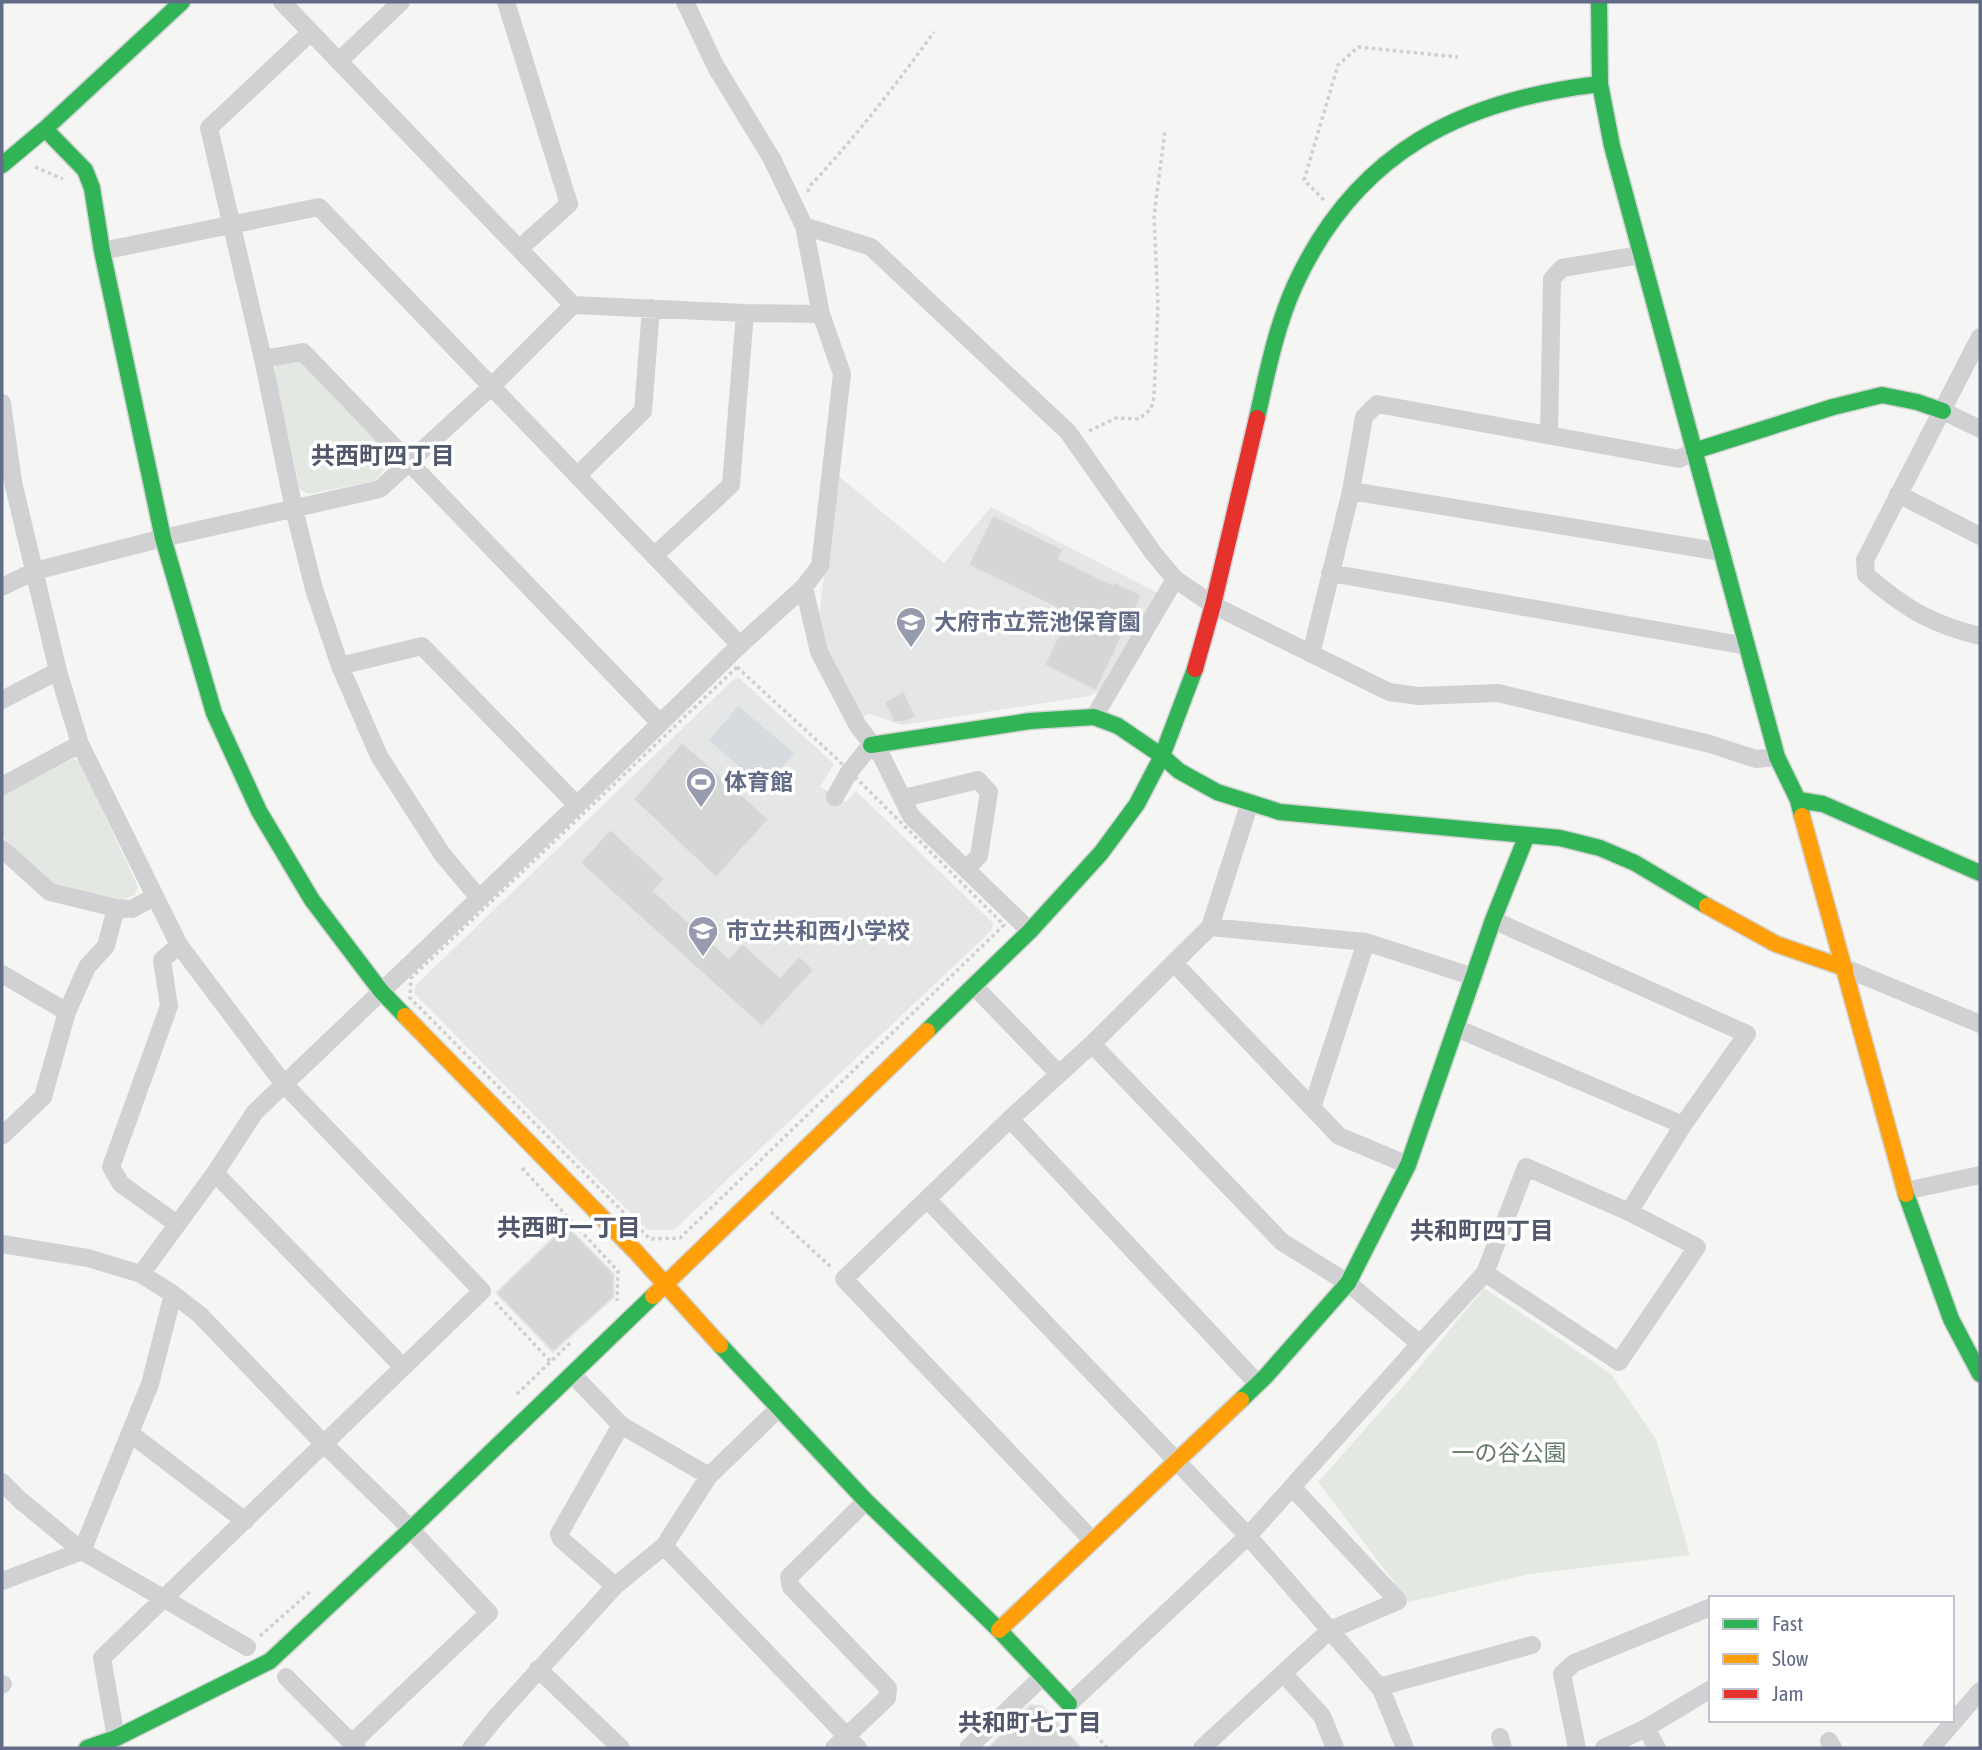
<svg xmlns="http://www.w3.org/2000/svg" width="1982" height="1750" viewBox="0 0 1982 1750" font-family="'Asap Condensed','Noto Sans JP',sans-serif">
  <style>
    .built { fill: #e5e6e6 }
    .green { fill: #e3e9e2 }
    .water { fill: #d7dbe0 }
    .building { fill: #d5d6d6; stroke: #e4e5e4; stroke-width: 2 }
    .lines { fill: none; stroke-linecap: round; stroke-linejoin: round }
    .fast-casing { stroke: #d1d2d3; stroke-width: 19 }
    .slow-casing { stroke: #d1d2d3; stroke-width: 19 }
    .jam-casing { stroke: #d1d2d3; stroke-width: 19 }
    .path { stroke: #cfcfcf; stroke-width: 3.5; stroke-dasharray: 3.5 3.5; stroke-linecap: butt }
    .street { stroke: #d1d1d3; stroke-width: 18 }
    .fast { stroke: #30b455; stroke-width: 16 }
    .slow { stroke: #ff9f0a; stroke-width: 16 }
    .jam { stroke: #e5322d; stroke-width: 16 }
    .labels { text-anchor: middle; dominant-baseline: central; stroke-width: 7; stroke-linejoin: round; paint-order: stroke }
    .poi-label { font-size: 23px; font-weight: bold; fill: #636c87; stroke: #fff; text-anchor: start }
    .park-label { font-size: 23px; fill: #627d64; stroke: #fff }
    .neighbourhood-label { font-size: 24px; font-weight: bold; fill: #51586b; stroke: #fff }
  </style>
  <rect width="100%" height="100%" fill="#f5f6f4"/>
  <path class="built" d="M 836,474 L 944,563 L 991,507 L 1158,593 L 1102,689 L 1090,696 L 902,725 L 869,714 L 862,717 L 825,644 L 819,618 Z
    M 739,678 L 834,764 L 820,787 L 846,802 L 856,791 L 993,923 L 992,930 L 674,1230 L 647,1230 L 414,993 L 415,986 L 734,679 Z"/>
  <path class="green" d="M 294,359 L 302,363 L 394,459 L 374,481 L 309,494 L 300,490 L 274,370 L 278,362 Z
    M 73,759 L 80,762 L 138,887 L 135,895 L 122,900 L 50,884 L 2,836 L 2,795 Z
    M 1484,1288 L 1611,1374 L 1656,1439 L 1690,1555 L 1530,1574 L 1409,1602 L 1318,1482 L 1412,1376 Z"/>
  <path class="water" d="M 738,706 L 794,753 L 764,789 L 709,740 Z"/>
  <path class="building" d="M 993,515 L 1063,549 L 1059,559 L 1112,584 L 1113,581 L 1142,595 L 1096,691 L 1044,665 L 1069,614 L 968,565 Z
    M 904,691 L 916,717 L 905,722 L 894,722 L 884,702 Z
    M 682,742 L 769,819 L 716,878 L 633,799 Z
    M 610,829 L 665,879 L 654,891 L 729,958 L 742,943 L 780,977 L 799,956 L 814,970 L 762,1027 L 580,863 Z
    M 566,1225 L 614,1274 L 614,1297 L 553,1352 L 496,1293 Z
    M 1030,1705 L 1042,1706 L 1082,1748 L 988,1748 Z"/>
  <g class="lines">
    <g class="fast-casing">
      <path id="fast" d="M 1599,2 L 1600,84 L 1612,146 L 1777,757 L 1798,800 L 1802,816
        M 45,129 L 85,170 L 92,188 L 102,251 L 163,538 L 214,713 L 259,811 L 312,900 L 381,991 L 405,1016
        M 2,165 L 45,129 L 182,2
        M 1257,418 C 1267,373 1276,327 1295,285 C 1356,152 1461,100 1600,84
        M 1694,451 L 1833,407 L 1882,395 L 1917,402 L 1943,411
        M 871,745 L 1030,721 L 1094,717 L 1118,726 L 1162,756 L 1179,771 L 1217,792 L 1280,812 L 1560,838 L 1600,848 L 1635,863 L 1707,906
        M 1798,800 L 1823,804 L 1980,873
        M 927,1031 L 1030,931 L 1101,853 L 1137,804 L 1162,756 L 1195,669
        M 1906,1194 L 1951,1319 L 1980,1374
        M 720,1345 L 866,1501 L 999,1630 L 1069,1704
        M 1241,1400 L 1266,1376 L 1348,1283 L 1408,1165 L 1493,920 L 1527,835
        M 87,1748 L 116,1738 L 270,1661 L 411,1529 L 653,1296"/>
    </g>
    <g class="slow-casing">
      <path id="slow" d="M 1802,816 L 1906,1194
        M 1707,906 L 1776,944 L 1845,968
        M 405,1016 L 636,1252 L 720,1345
        M 653,1296 L 927,1031
        M 999,1630 L 1241,1400"/>
    </g>
    <g class="jam-casing">
      <path id="jam" d="M 1195,669 L 1213,605 L 1257,418"/>
    </g>
    <path class="path" d="M 35,167 L 63,179
      M 808,192 L 809,187 C 855,138 895,86 934,32
      M 1324,200 L 1304,180 L 1338,65 L 1358,47 L 1458,57
      M 1089,431 L 1116,418 L 1139,419 L 1151,409 L 1154,397 L 1158,304 L 1154,216 L 1165,131
      M 737,667 L 837,759 L 1004,925 L 680,1238 L 650,1239 L 410,998 L 411,978 Z
      M 522,1168 L 618,1271 L 617,1301
      M 771,1212 L 832,1268
      M 495,1302 L 550,1361
      M 517,1394 L 572,1341
      M 260,1636 L 312,1590
      M 1082,1719 L 1107,1748"/>
    <path class="street" d="M 282,2 L 573,305 L 745,313 L 821,314
      M 506,2 L 569,204 L 519,249
      M 685,2 L 716,67 L 772,159 L 804,226 L 821,314 L 842,374 L 820,566 L 804,587 L 819,652 L 858,726 L 882,757 L 911,816 L 1030,931
      M 311,32 L 209,128 L 263,359 L 294,509 L 314,589 L 340,666 L 379,756 L 442,854 L 479,898
      M 339,61 L 401,2
      M 804,226 L 871,247 L 1068,432 L 1154,554 L 1175,579 L 1213,605 L 1389,692 L 1419,696 L 1498,693 L 1710,744 L 1756,759 L 1777,757
      M 102,251 L 319,207 L 740,645
      M 1980,337 L 1865,560 L 1866,575 C 1905,608 1930,624 1980,636
      M 263,359 L 303,352 L 660,723
      M 2,403 L 13,482 L 58,671 L 80,744 L 179,945 L 283,1083 L 482,1291 L 102,1658 L 116,1738
      M 1943,411 L 1980,429
      M 1549,434 L 1552,279 L 1562,268 L 1640,255
      M 578,475 L 643,411 L 651,308
      M 1351,491 L 1722,552
      M 1898,494 L 1980,536
      M 654,556 L 731,485 L 745,313
      M 1330,573 L 1747,646
      M 2,587 L 35,571 L 163,538 L 380,489 L 492,386 L 573,305
      M 1311,654 L 1351,491 L 1364,417 L 1377,404 L 1679,459 L 1694,451
      M 340,666 L 422,646 L 577,805
      M 2,700 L 58,671
      M 1094,717 L 1175,579
      M 2,786 L 80,744
      M 835,797 L 849,772 L 871,745
      M 904,798 L 978,780 L 989,792 L 979,856 L 966,869
      M 2,849 L 50,892 L 116,908 L 132,909 L 154,897
      M 1493,920 L 1747,1034 L 1683,1125
      M 1210,927 L 1366,942 L 1474,977
      M 1174,963 L 1339,1136 L 1408,1165
      M 1845,968 L 1980,1024
      M 2,974 L 67,1012
      M 974,986 L 1059,1074
      M 1456,1028 L 1683,1125 L 1629,1212
      M 1092,1044 L 1010,1119 L 844,1279 L 1093,1541
      M 1312,1108 L 1366,942
      M 1010,1119 L 1258,1384
      M 2,1136 L 43,1097 L 67,1012 L 87,967 L 106,946 L 116,908
      M 1526,1167 L 1629,1212 L 1697,1247 L 1619,1362 L 1485,1273 Z
      M 215,1173 L 403,1367
      M 1905,1191 L 1980,1175
      M 927,1199 L 1248,1536 L 1381,1689 L 1405,1748
      M 177,1224 L 121,1184 L 111,1167 L 169,1006 L 162,960 L 179,945
      M 2,1244 L 88,1258 L 141,1274 L 173,1294 L 200,1315 L 325,1445 L 398,1516 L 489,1613 L 352,1743
      M 141,1274 L 215,1173 L 255,1112 L 577,805 L 740,645 L 804,587
      M 1420,1344 L 1485,1273
      M 572,1374 L 621,1425 L 709,1476
      M 131,1434 L 245,1521
      M 2,1482 L 20,1500 L 82,1551 L 247,1647
      M 664,1546 L 858,1748
      M 2,1581 L 82,1551 L 150,1384 L 173,1294
      M 615,1586 L 561,1539 L 559,1534 L 621,1425
      M 538,1669 L 621,1748
      M 1283,1673 L 1322,1716 L 1335,1748
      M 286,1677 L 357,1748
      M 2,1685 L 3,1684
      M 1379,1687 L 1532,1645
      M 1069,1704 L 1248,1536 L 1420,1344 L 1348,1283 L 1282,1242 L 1092,1044 L 1210,927 L 1250,802
      M 1646,1728 L 1657,1748
      M 1500,1737 L 1503,1748
      M 1829,1741 L 1833,1748
      M 471,1748 L 497,1716 L 615,1586 L 664,1546 L 709,1476 L 778,1409
      M 834,1748 L 887,1698 L 888,1688 L 791,1587 L 789,1577 L 866,1501
      M 968,1748 L 1043,1676
      M 1202,1748 L 1330,1630 L 1398,1601 L 1292,1487
      M 1577,1748 L 1562,1674 L 1574,1663 L 1711,1607
      M 1604,1748 L 1646,1728 L 1711,1689
      M 1931,1748 L 1980,1691"/>
    <use href="#fast" class="fast"/>
    <use href="#slow" class="slow"/>
    <use href="#jam" class="jam"/>
  </g>
  <defs>
    <g id="school-pin" transform="scale(1.575)"><path d="M0 17L-7.5 6A9.5 9.5 0 1 1 7.5 6Z" fill="#969cad" stroke="#fff"/><path d="M0-5L7-2L0 1L-7-2ZM-4 1L0 2.5L4 1V4Q0 6-4 4Z" fill="#fff"/></g>
    <g id="stadium-pin" transform="scale(1.575)"><path d="M0 17L-7.5 6A9.5 9.5 0 1 1 7.5 6Z" fill="#969cad" stroke="#fff"/><path d="M0-5a6.5 5 0 1 0 0 10a6.5 5 0 1 0 0-10ZM-3.5-1.8h7v3.6h-7Z" fill="#fff"/></g>
  </defs>
  <g fill-rule="evenodd">
    <use href="#school-pin" x="911" y="622"/>
    <use href="#stadium-pin" x="701" y="782"/>
    <use href="#school-pin" x="703" y="931"/>
  </g>
  <g class="labels">
    <g class="poi-label">
      <text x="934" y="622">大府市立荒池保育園</text>
      <text x="724" y="782">体育館</text>
      <text x="726" y="931">市立共和西小学校</text>
    </g>
    <g class="park-label">
      <text x="1509" y="1453">一の谷公園</text>
    </g>
    <g class="neighbourhood-label">
      <text x="383" y="455">共西町四丁目</text>
      <text x="569" y="1227">共西町一丁目</text>
      <text x="1482" y="1230">共和町四丁目</text>
      <text x="1030" y="1722">共和町七丁目</text>
    </g>
  </g>
  <rect width="1982" height="1750" fill="none" stroke="#636c87" stroke-width="7"/>
  <rect x="1709" y="1596" width="245" height="126" fill="#ffffff" stroke="#c1c4cf" stroke-width="2"/>
  <rect x="1723" y="1619" width="35" height="10" fill="#30b455" stroke="#c1c4cf" stroke-width="2"/>
  <text x="1772" y="1631" font-size="21" fill="#636c87">Fast</text>
  <rect x="1723" y="1654" width="35" height="10" fill="#ff9f0a" stroke="#c1c4cf" stroke-width="2"/>
  <text x="1772" y="1666" font-size="21" fill="#636c87">Slow</text>
  <rect x="1723" y="1689" width="35" height="10" fill="#e5322d" stroke="#c1c4cf" stroke-width="2"/>
  <text x="1772" y="1701" font-size="21" fill="#636c87">Jam</text>
</svg>
